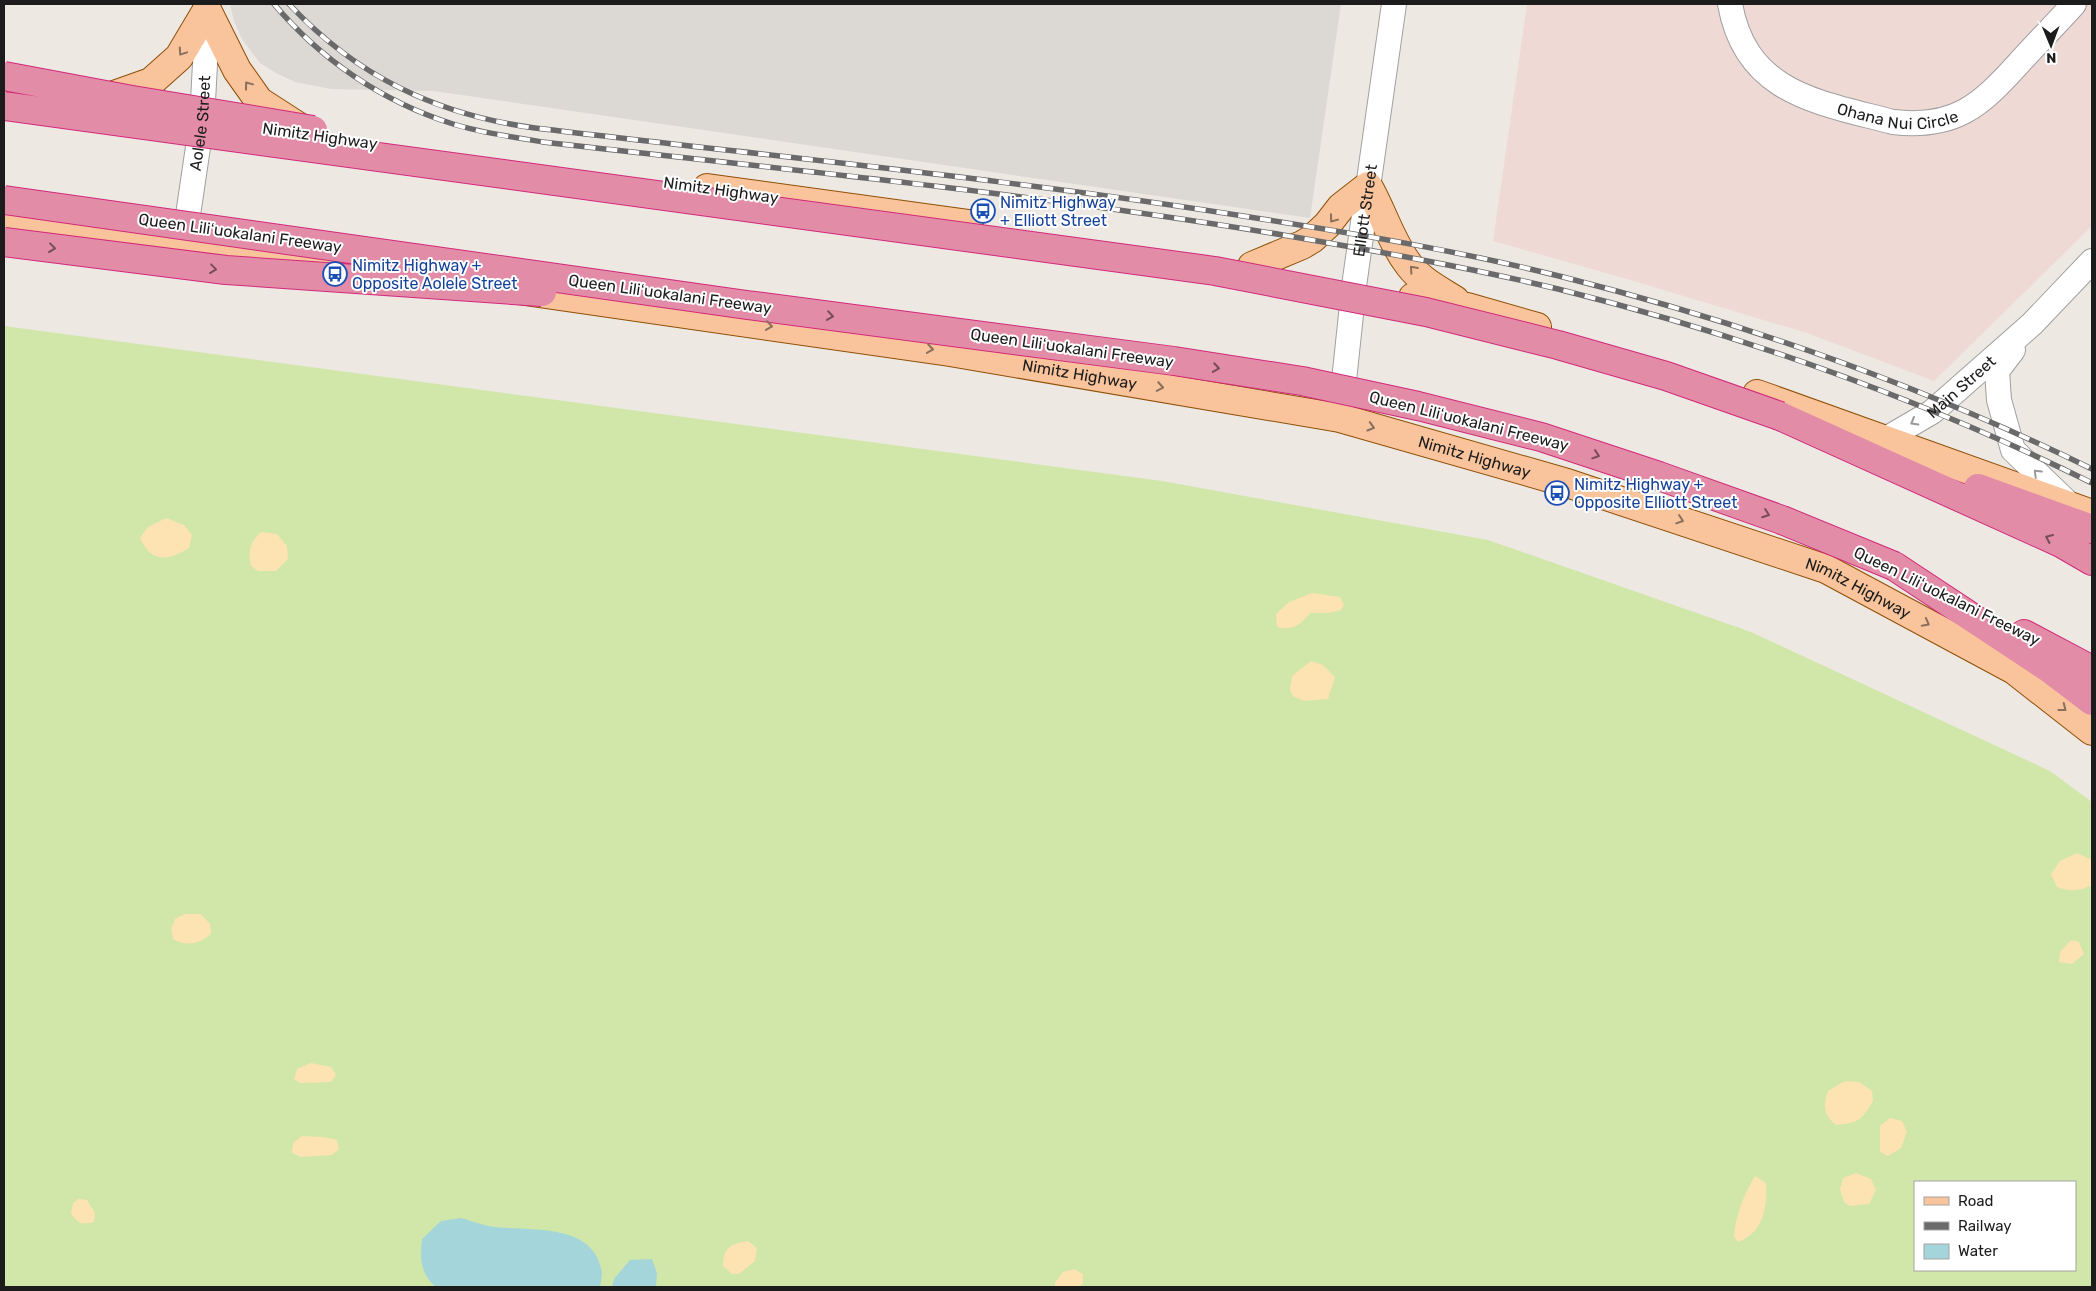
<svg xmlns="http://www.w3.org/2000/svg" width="2096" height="1291" viewBox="0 0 2096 1291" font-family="Rubik,sans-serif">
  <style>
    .military { fill: #efd9d5 }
    .airport { fill: #dcd8d4 }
    .grass { fill: #d0e7a9; fill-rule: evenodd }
    .sand { fill: #fce3b1 }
    .water { fill: #a4d5da }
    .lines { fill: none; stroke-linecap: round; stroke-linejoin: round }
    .minor-casing { stroke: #a0a0a0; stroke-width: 26 }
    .major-casing { stroke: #904f05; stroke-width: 30 }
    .highway-casing { stroke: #d22979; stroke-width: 30 }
    .minor { stroke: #fff; stroke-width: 24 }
    .major { stroke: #f9c49c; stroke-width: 28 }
    .highway { stroke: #e38ca8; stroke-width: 28 }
    .rail-casing { stroke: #6a6a6a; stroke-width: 5.5 }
    .rail { stroke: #fff; stroke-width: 4; stroke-dasharray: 11; stroke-linecap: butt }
    .highway-bridge-casing { stroke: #d22979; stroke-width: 30; stroke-linecap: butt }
    .highway-bridge { stroke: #e38ca8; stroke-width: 28 }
    .oneway { stroke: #8a705c }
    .oneway2 { stroke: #764e5b }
    .oneway3 { stroke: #999 }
    .labels { text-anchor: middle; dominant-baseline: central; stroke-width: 4; stroke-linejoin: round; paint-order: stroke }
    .street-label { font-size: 16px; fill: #1c1c1c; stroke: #fff }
    .transit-label { font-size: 16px; fill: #164399; stroke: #fff; text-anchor: start }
  </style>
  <rect width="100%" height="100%" fill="#ede8e2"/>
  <path class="military" d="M 1527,4 L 2092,4 L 2092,226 L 1934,381 L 1807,333 L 1627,279 L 1493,241 Z"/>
  <path class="airport" d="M 230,4 L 1341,4 L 1310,218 L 434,91 L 331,89 L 295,82 L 276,73 L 260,63 L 242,39 L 234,21 Z"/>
  <path class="grass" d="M 4,326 L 1162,481 L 1488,540 L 1751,632 L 2050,771 L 2092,802 L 2092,1287 L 4,1287 ZM 1915,1182 L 2075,1182 L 2075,1270 L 1915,1270 Z"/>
  <path class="sand" d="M 166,518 L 184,525 L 192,535 L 189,548 C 168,561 151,563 140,538 L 148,527 Z
    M 261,532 L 277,534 L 287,546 L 288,559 L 276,571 L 258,571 L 251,566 C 248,550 249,544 261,532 Z
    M 1312,593 L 1340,597 L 1344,605 L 1341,610 L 1328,613 L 1310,613 C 1300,625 1293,631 1277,627 L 1276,614 L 1289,602 Z
    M 1311,661 L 1323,665 L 1335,677 L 1328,699 L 1304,701 L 1293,696 L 1290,690 L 1292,676 Z
    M 2077,853 L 2092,860 L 2092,885 C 2080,891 2070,892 2057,887 L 2051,874 L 2060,861 Z
    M 185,914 L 201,914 L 210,924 L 211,934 C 199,944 187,947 173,939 L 171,929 L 175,919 Z
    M 2071,940 L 2079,942 L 2084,954 L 2072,964 L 2059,962 L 2060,952 Z
    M 311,1063 L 331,1067 L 336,1075 L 331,1082 L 300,1083 L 294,1079 L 297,1069 Z
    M 1845,1081 L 1859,1082 L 1872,1091 L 1873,1101 C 1861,1121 1858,1123 1836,1125 C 1823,1115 1823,1105 1828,1091 Z
    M 1890,1118 L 1902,1121 L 1907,1132 L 1901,1148 L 1888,1156 L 1880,1152 L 1880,1126 Z
    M 302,1136 L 324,1137 L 337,1140 L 339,1149 L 332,1155 L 301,1157 L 292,1153 L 293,1143 Z
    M 1856,1173 L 1871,1179 L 1876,1190 L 1869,1204 L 1850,1206 L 1844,1202 L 1840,1189 L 1843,1178 Z
    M 1755,1176 L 1766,1183 C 1767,1208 1764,1232 1738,1242 L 1734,1237 C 1735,1217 1744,1194 1755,1176 Z
    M 79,1199 L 87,1200 L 95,1213 L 94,1222 C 82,1225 78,1224 71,1213 L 73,1203 Z
    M 748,1241 L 757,1248 L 755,1261 L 739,1274 L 732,1274 L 723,1266 C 724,1247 730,1244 748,1241 Z
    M 1074,1269 L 1083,1274 L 1083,1283 L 1079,1287 L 1055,1287 L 1055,1282 L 1063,1272 Z"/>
  <path class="water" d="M 461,1218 C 472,1221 484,1226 495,1227 C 530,1231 591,1223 601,1268 C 603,1274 601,1281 600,1287 L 436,1287 C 420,1274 420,1258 422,1239 L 441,1221 Z
    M 652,1259 L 657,1273 L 656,1287 L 612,1287 L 614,1279 L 630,1260 Z"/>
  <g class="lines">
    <g class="minor-casing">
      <g id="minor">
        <path id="s1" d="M 1730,4 C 1746,94 1818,102 1893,122 C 1955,129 1980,106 2019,63 C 2037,43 2056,24 2074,4"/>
        <path id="s2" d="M 184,242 L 202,120 L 208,8"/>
        <path d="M 2013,350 L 1997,371 L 1999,400 L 2013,450 L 2070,505"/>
        <path id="s3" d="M 1341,409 L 1354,286 L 1394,4"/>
        <path id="s4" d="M 1884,440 L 1932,412 L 2032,324 L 2092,261"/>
      </g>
    </g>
    <g class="major-casing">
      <g id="major">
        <path d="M 207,10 L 237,70 L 259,101 L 304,130"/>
        <path d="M 4,92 L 70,100"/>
        <path d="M 103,99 L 151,82 L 179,57 L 207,10"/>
        <path d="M 707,188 L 969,224"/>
        <path d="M 4,217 L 377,269"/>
        <path d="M 1252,266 L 1302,245 L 1312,239 L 1327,225 L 1341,207 L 1368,186 C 1383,212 1391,242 1409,265 C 1421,281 1439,290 1455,300"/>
        <path id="s5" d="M 518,290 L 950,352 L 1340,418 L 1567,483 L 1826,569 L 2014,670 L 2092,731"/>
        <path d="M 1413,297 L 1467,307 L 1537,327"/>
        <path d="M 1757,394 L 2092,514"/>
      </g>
    </g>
    <g class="highway-casing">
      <path id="highway" d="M 1780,416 L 2061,543 L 2092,561
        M 1978,488 L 2092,529
        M 1894,566 L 2050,669 L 2092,701
        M 2024,634 L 2092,670"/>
    </g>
    <use href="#minor" class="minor"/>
    <use href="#major" class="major"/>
    <use href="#highway" class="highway"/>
    <g class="rail-casing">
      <path id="rail" d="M 274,4 C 321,60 383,102 453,124 C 482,133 513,137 543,142 C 790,170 1038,194 1283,235 C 1375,251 1467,267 1558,289 C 1742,335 1922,399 2092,483
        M 289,4 C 356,76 437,115 535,128 C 777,157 1021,180 1262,219 C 1363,235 1464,252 1563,277 C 1745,323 1923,386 2092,469"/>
    </g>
    <use href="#rail" class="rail"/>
    <g class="highway-bridge-casing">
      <path id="highway-bridge" d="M 4,76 L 132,100 L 313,130
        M 4,106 L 1215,271 L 1426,312 L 1558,345 L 1666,376 L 1780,416
        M 4,200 L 747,305 L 1174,361 L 1302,381 L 1418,406 L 1541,437 L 1659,476 L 1782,520 L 1894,566
        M 4,242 L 226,270 L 542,292"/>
    </g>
    <use href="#highway-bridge" class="highway-bridge"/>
  </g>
  <defs><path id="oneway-chevron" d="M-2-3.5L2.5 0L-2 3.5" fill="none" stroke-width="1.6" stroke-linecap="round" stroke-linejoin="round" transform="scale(1.25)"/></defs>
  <g class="oneway">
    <use href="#oneway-chevron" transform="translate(182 52) rotate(124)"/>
    <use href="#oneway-chevron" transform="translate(248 85) rotate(-127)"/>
    <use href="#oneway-chevron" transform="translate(1333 219) rotate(127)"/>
    <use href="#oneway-chevron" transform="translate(1413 269) rotate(-132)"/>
    <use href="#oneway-chevron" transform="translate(769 326) rotate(8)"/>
    <use href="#oneway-chevron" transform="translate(930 349) rotate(8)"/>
    <use href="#oneway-chevron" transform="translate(1160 387) rotate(10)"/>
    <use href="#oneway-chevron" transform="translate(1371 427) rotate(16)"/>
    <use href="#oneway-chevron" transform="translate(1680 520) rotate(19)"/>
    <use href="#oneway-chevron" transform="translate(1926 623) rotate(28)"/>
    <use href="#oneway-chevron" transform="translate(2063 708) rotate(38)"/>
  </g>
  <g class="oneway2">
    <use href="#oneway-chevron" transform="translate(52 248) rotate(7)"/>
    <use href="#oneway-chevron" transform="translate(213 269) rotate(7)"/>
    <use href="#oneway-chevron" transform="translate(830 316) rotate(8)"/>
    <use href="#oneway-chevron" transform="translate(1216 368) rotate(9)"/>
    <use href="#oneway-chevron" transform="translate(1596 455) rotate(18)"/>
    <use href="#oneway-chevron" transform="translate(1766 514) rotate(20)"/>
    <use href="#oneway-chevron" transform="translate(2049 538) rotate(-156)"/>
  </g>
  <g class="oneway3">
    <use href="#oneway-chevron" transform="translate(1914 422) rotate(150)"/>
    <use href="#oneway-chevron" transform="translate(2037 473) rotate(-136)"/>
  </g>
  <defs>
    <g id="bus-ring" transform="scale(1.25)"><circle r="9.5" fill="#fff" stroke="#1a4fb4" stroke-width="1.5"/><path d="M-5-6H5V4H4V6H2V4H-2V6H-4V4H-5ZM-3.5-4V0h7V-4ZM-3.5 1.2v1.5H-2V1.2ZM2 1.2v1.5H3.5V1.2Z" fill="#1a4fb4"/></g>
  </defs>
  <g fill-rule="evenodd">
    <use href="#bus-ring" x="983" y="211"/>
    <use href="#bus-ring" x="335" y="274"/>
    <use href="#bus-ring" x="1557" y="493"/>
  </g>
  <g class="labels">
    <g class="street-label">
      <text stroke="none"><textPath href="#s1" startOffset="221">Ohana Nui Circle</textPath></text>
      <text stroke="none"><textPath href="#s2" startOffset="120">Aolele Street</textPath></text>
      <text transform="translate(320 136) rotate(8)">Nimitz Highway</text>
      <text transform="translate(721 190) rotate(8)">Nimitz Highway</text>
      <text stroke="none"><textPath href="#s3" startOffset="200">Elliott Street</textPath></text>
      <text transform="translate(240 233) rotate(8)">Queen Liliʻuokalani Freeway</text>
      <text transform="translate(670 294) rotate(8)">Queen Liliʻuokalani Freeway</text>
      <text transform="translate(1072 348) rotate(8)">Queen Liliʻuokalani Freeway</text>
      <text stroke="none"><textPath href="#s5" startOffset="568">Nimitz Highway</textPath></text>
      <text stroke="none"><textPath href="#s4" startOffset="94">Main Street</textPath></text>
      <text transform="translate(1469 421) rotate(14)">Queen Liliʻuokalani Freeway</text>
      <text stroke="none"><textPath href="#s5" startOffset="972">Nimitz Highway</textPath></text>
      <text stroke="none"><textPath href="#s5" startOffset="1378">Nimitz Highway</textPath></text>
      <text transform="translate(1947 596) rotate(26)">Queen Liliʻuokalani Freeway</text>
    </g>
    <g class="transit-label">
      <text x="1000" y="202">Nimitz Highway<tspan x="1000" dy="18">+ Elliott Street</tspan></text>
      <text x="352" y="265">Nimitz Highway +<tspan x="352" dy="18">Opposite Aolele Street</tspan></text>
      <text x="1574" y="484">Nimitz Highway +<tspan x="1574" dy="18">Opposite Elliott Street</tspan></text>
    </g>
  </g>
  <rect width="2096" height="1291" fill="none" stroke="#1c1c1c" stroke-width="10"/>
  <rect x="1914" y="1181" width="162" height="90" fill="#ffffff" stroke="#a4a4a4"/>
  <rect x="1924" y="1197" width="25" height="8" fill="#f9c49c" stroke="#a4a4a4"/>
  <text x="1958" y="1206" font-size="15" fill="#1c1c1c">Road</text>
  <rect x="1924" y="1222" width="25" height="8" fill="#6a6a6a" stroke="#a4a4a4"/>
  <text x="1958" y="1231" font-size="15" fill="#1c1c1c">Railway</text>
  <rect x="1924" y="1244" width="25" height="15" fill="#a4d5da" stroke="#a4a4a4"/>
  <text x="1958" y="1256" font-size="15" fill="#1c1c1c">Water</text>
  <g transform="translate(2051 45) rotate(179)" stroke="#ffffff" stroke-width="4" paint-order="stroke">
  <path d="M0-4L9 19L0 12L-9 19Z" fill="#1c1c1c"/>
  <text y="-8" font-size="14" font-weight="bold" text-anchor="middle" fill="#1c1c1c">N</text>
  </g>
</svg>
